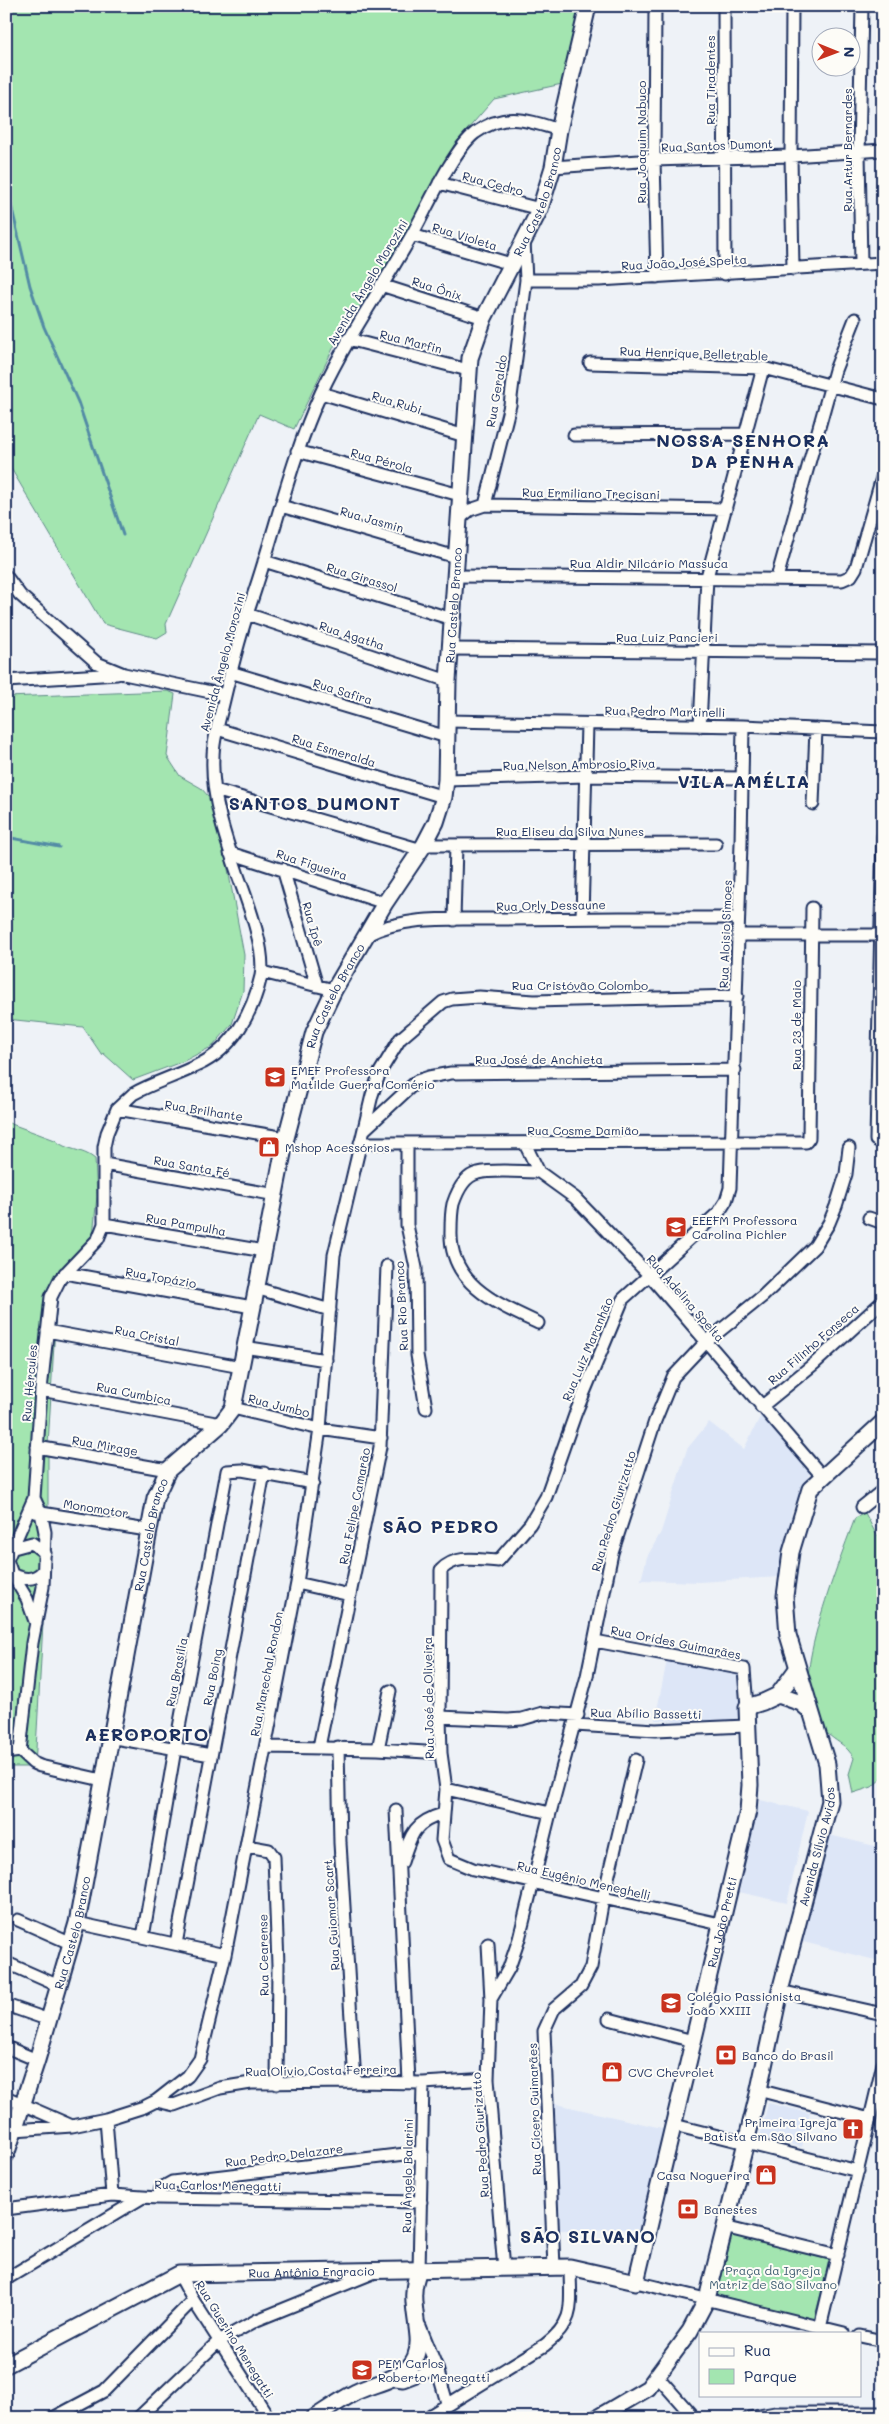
<svg xmlns="http://www.w3.org/2000/svg" width="889" height="2424" viewBox="0 0 889 2424" font-family="Mali,sans-serif">
  <style>
    .built { fill: #dde6f7 }
    .green { fill: #a3e5b0; stroke: #5f8a87 }
    .lines { fill: none; stroke-linecap: round; stroke-linejoin: round }
    .stream { stroke: #538ba5; stroke-width: 3 }
    .street-casing { stroke: #1b2f5e; stroke-width: 15 }
    .secondary-casing { stroke: #1b2f5e; stroke-width: 19 }
    .street { stroke: #fdfcf7; stroke-width: 11 }
    .secondary { stroke: #fdfcf7; stroke-width: 15 }
    .labels { text-anchor: middle; dominant-baseline: central; stroke-width: 4; stroke-linejoin: round; paint-order: stroke }
    .street-label { font-size: 12px; fill: #1b2f5e; stroke: #fdfcf7 }
    .poi-label { font-size: 12px; fill: #1b2f5e; stroke: #fdfcf7; text-anchor: start }
    .park-label { font-size: 12px; fill: #3d5c72; stroke: #fdfcf7 }
    .district-label { font-size: 18px; font-weight: bold; letter-spacing: 1px; fill: #1b2f5e; stroke: #fdfcf7 }
  </style>
  <rect width="100%" height="100%" fill="#eef2f7"/>
  <filter id="ink" filterUnits="userSpaceOnUse"><feTurbulence type="fractalNoise" baseFrequency=".02" numOctaves="2"/><feDisplacementMap in="SourceGraphic" scale="10" xChannelSelector="R" yChannelSelector="G"/><feConvolveMatrix kernelMatrix="1 2 1 2 8 2 1 2 1" color-interpolation-filters="sRGB"/></filter>
  <g filter="url(#ink)">
    <path class="built" d="M 761,1415 L 810,1472 L 792,1511 L 779,1577 L 699,1582 L 641,1580 L 647,1557 L 661,1532 L 687,1449 L 709,1422 L 744,1449 Z
      M 667,1660 L 741,1675 L 740,1714 L 732,1723 L 655,1720 Z
      M 760,1800 L 808,1811 L 787,1903 L 739,1892 Z
      M 829,1835 L 883,1848 L 883,1962 L 803,1942 Z
      M 552,2103 L 666,2129 L 641,2229 L 555,2230 Z
      M 768,2103 L 810,2113 L 802,2147 L 760,2137 Z"/>
    <path class="green" d="M 6,6 L 590,6 L 571,82 L 494,99 L 454,145 L 407,242 L 343,328 L 294,429 L 259,414 L 166,624 L 167,632 L 157,638 L 103,624 L 6,460 Z
      M 168,691 L 175,694 L 167,756 L 180,776 L 201,788 L 216,805 L 244,955 L 243,991 L 232,1024 L 213,1046 L 184,1061 L 133,1080 L 103,1053 L 102,1055 L 83,1027 L 6,1019 L 6,697 Z
      M 6,1122 L 55,1140 C 66,1151 82,1148 95,1159 L 97,1196 L 93,1236 L 57,1293 L 48,1445 L 48,1533 L 35,1767 L 6,1767 Z
      M 865,1513 L 876,1534 L 883,1539 L 883,1777 L 872,1787 L 853,1793 L 849,1774 L 854,1758 C 845,1744 841,1745 829,1735 C 823,1730 817,1717 812,1710 C 793,1673 841,1557 855,1518 Z
      M 732,2235 L 830,2260 L 814,2320 L 717,2295 Z"/>
    <g class="lines">
      <path class="stream" d="M 6,183 L 30,286 L 44,327 L 78,402 L 123,535
        M 6,837 L 59,847"/>
      <g class="street-casing">
        <path id="street" d="M 655,6 L 654,160 L 657,277
          M 724,6 L 725,274
          M 792,6 L 791,156 L 793,269
          M 553,167 L 654,160 L 791,156 L 883,150
          M 439,183 L 540,209
          M 412,235 L 511,264
          M 524,241 L 526,280 L 599,280 L 883,263
          M 861,264 L 859,152 L 862,6
          M 381,285 L 484,318
          M 348,339 L 468,370
          M 590,363 L 763,368 L 883,399
          M 321,393 L 465,436
          M 574,435 L 744,434
          M 297,451 L 460,495
          M 485,505 L 510,405 L 526,280
          M 281,506 L 456,557
          M 459,519 L 470,510 L 485,505 L 726,509
          M 264,561 L 452,619
          M 6,576 L 20,595 L 97,663 L 124,674 L 225,695
          M 456,576 L 842,580 L 851,576 L 856,568 L 883,474
          M 777,578 L 835,370 L 855,319
          M 247,614 L 448,681
          M 450,649 L 883,653
          M 230,672 L 447,737
          M 6,681 L 117,674
          M 447,721 L 743,726 L 883,732
          M 700,726 L 707,577 L 763,368
          M 217,729 L 444,797
          M 446,780 L 586,776 L 742,778
          M 215,790 L 422,850
          M 813,804 L 816,729
          M 883,836 L 876,1140 L 883,1142
          M 424,845 L 716,844
          M 230,853 L 385,903
          M 283,869 L 317,986
          M 582,918 L 587,724
          M 454,920 L 456,845
          M 367,935 C 407,914 458,920 502,919 C 581,918 659,918 738,918
          M 738,935 L 883,935
          M 262,972 L 334,990
          M 117,1109 L 286,1138
          M 364,1130 L 417,1081 L 429,1077 L 451,1073 L 735,1070
          M 360,1143 L 806,1142 L 809,1138 L 812,908
          M 407,1144 L 407,1225 L 416,1268 L 417,1355 L 426,1408
          M 525,1144 L 539,1172 L 575,1198 L 650,1276 L 822,1476
          M 104,1164 L 276,1195
          M 869,1218 L 883,1223
          M 104,1224 L 264,1251
          M 65,1273 L 252,1307
          M 256,1288 L 330,1310
          M 538,1323 C 497,1304 449,1284 451,1231 C 451,1222 451,1213 453,1204 C 457,1192 464,1176 478,1173 C 493,1169 522,1172 539,1172
          M 47,1331 L 241,1367
          M 244,1347 L 326,1360
          M 41,1390 L 221,1424
          M 761,1407 L 815,1363 L 883,1301
          M 233,1408 L 320,1429 L 381,1438
          M 37,1447 L 168,1470
          M 862,1507 L 883,1490
          M 35,1512 L 147,1530
          M 10,1549 L 32,1543 L 45,1553
          M 10,1574 C 23,1579 33,1582 43,1571
          M 297,1583 L 350,1595
          M 36,1624 L 27,1599 L 12,1574 L 7,1560 L 34,1498 L 41,1390 L 51,1297 L 60,1279 L 98,1239 L 104,1224 L 104,1147 L 107,1133 L 117,1109 L 133,1094 C 154,1082 177,1076 198,1065 C 233,1049 253,1012 261,976 C 266,950 248,903 239,878 C 226,840 211,797 213,757 C 213,739 219,721 223,704 C 232,666 242,628 255,590 C 277,524 292,456 321,393 C 347,337 383,287 413,233 C 427,208 453,150 475,133 C 505,111 527,120 559,130
          M 595,1641 L 744,1669 L 747,1707
          M 440,1717 L 508,1720 L 522,1719 L 543,1713 L 578,1715
          M 575,1725 L 656,1730 L 746,1726
          M 109,1737 L 211,1755
          M 267,1747 L 378,1749 L 441,1753
          M 319,1747 L 380,1447 L 387,1266
          M 338,1747 L 340,1843 L 355,2082
          M 378,1749 L 390,1691
          M 20,1751 L 32,1643 L 43,1587 L 45,1532 L 41,1513 L 34,1498
          M 20,1751 L 33,1763 L 40,1766 L 102,1780
          M 6,1753 L 20,1751
          M 446,1789 L 550,1813
          M 396,1810 L 409,2082
          M 247,1846 L 269,1850 L 274,1857 L 278,1965 L 277,2084
          M 402,1862 C 411,1834 414,1822 443,1814
          M 18,1920 L 72,1944
          M 77,1923 L 225,1955
          M 720,1924 L 473,1869 L 449,1859 L 442,1840 L 446,1789 L 441,1753 L 440,1717 L 441,1584 L 441,1570 C 456,1554 478,1560 498,1561 L 530,1524 L 546,1497 L 576,1412 L 623,1299 L 719,1212 L 726,1201 L 730,1188 L 741,843 L 743,726
          M 143,1937 L 175,1749 L 227,1471 L 242,1470 L 313,1483
          M 176,1944 L 264,1473
          M 488,1944 L 491,1999
          M 7,1963 L 59,1986
          M 780,1991 L 883,2014
          M 6,2005 L 49,2020
          M 609,2019 L 693,2041
          M 6,2047 L 37,2060
          M 758,2090 L 870,2119
          M 6,2097 L 70,2125
          M 156,2101 L 174,2105 L 220,2088 L 251,2083 L 355,2082 L 423,2083 L 488,2079
          M 106,2119 L 112,2195
          M 674,2125 L 858,2171
          M 14,2130 L 72,2126 L 106,2119 L 144,2107 L 156,2101 L 188,2076 L 200,2059 L 225,1955 L 297,1583 L 320,1429 L 334,1255 L 372,1095 L 380,1072 L 400,1039 L 443,1002 L 452,999 L 479,997 L 534,1001 L 737,996
          M 158,2198 L 161,2188 L 172,2182 L 422,2152
          M 6,2209 L 112,2195 L 158,2198 L 421,2202
          M 724,2227 L 838,2255
          M 554,2267 L 544,2031 L 554,2009 L 581,1986 L 591,1967 L 603,1899 L 636,1760
          M 504,2269 L 488,2079 L 491,1999 L 509,1968 L 519,1939 L 550,1813 L 587,1676 L 612,1553 L 655,1421 L 673,1377 L 706,1342 L 763,1296 L 815,1246 L 829,1223 L 836,1206 L 846,1174 L 849,1148
          M 419,2270 L 423,2083
          M 179,2274 L 193,2300 L 269,2418
          M 6,2279 L 143,2197
          M 636,2282 L 844,2333
          M 420,2326 L 437,2368 L 447,2403
          M 820,2328 L 883,2064
          M 860,2336 L 883,2341
          M 658,2377 L 694,2418
          M 389,2379 L 403,2381 L 437,2368
          M 53,2418 L 104,2391 L 193,2300
          M 138,2418 L 219,2341 L 257,2320 L 373,2273
          M 426,2418 L 545,2345 C 577,2320 570,2304 570,2267
          M 749,2418 L 775,2413 L 883,2413"/>
      </g>
      <g class="secondary-casing">
        <g id="secondary">
          <path d="M 778,1695 L 797,1669"/>
          <path id="s1" d="M 6,2155 L 37,2060 L 77,1923 L 155,1498 L 168,1470 L 221,1424 L 233,1408 L 286,1138 L 314,1032 L 334,990 L 385,903 L 424,845 L 436,822 L 444,797 L 446,780 L 448,681 L 470,358 L 484,318 L 540,209 L 553,167 L 559,130 L 588,6"/>
          <path id="s2" d="M 6,2365 L 179,2274 L 570,2267 L 636,2282 L 748,1811 L 750,1785 L 747,1707 L 763,1702 L 778,1695 L 801,1703 L 810,1711"/>
          <path d="M 314,2418 C 328,2409 342,2399 356,2392 C 384,2379 421,2378 418,2337 C 416,2312 409,2294 419,2270"/>
          <path id="s3" d="M 597,2418 L 648,2388 L 690,2331 L 707,2299 L 758,2094 L 780,1991 L 830,1801 L 827,1764 L 788,1635 L 785,1596 L 791,1552 L 810,1489 L 883,1422"/>
        </g>
      </g>
      <use href="#street" class="street"/>
      <use href="#secondary" class="secondary"/>
    </g>
  </g>
  <defs>
    <g id="school-square" transform="scale(1.125)"><rect x="-9" y="-9" width="18" height="18" rx="4" fill="#c8321e" stroke="#fdfcf7"/><path d="M0-5L7-2L0 1L-7-2ZM-4 1L0 2.5L4 1V4Q0 6-4 4Z" fill="#fff"/></g>
    <g id="shop-square" transform="scale(1.125)"><rect x="-9" y="-9" width="18" height="18" rx="4" fill="#c8321e" stroke="#fdfcf7"/><path d="M-5-2.5h2.3a2.7 3.5 0 0 1 5.4 0H5L5.5 6h-11ZM-1.5-2.5h3a1.5 2.3 0 0 0-3 0Z" fill="#fff"/></g>
    <g id="bank-square" transform="scale(1.125)"><rect x="-9" y="-9" width="18" height="18" rx="4" fill="#c8321e" stroke="#fdfcf7"/><path d="M-6-4H6V4H-6ZM0-2.3a2.3 2.3 0 1 0 0 4.6a2.3 2.3 0 1 0 0-4.6Z" fill="#fff"/></g>
    <g id="church-square" transform="scale(1.125)"><rect x="-9" y="-9" width="18" height="18" rx="4" fill="#c8321e" stroke="#fdfcf7"/><path d="M-1.2-6h2.4v3.5h3.3v2.4h-3.3V6h-2.4V-.1h-3.3v-2.4h3.3Z" fill="#fff"/></g>
  </defs>
  <g fill-rule="evenodd">
    <use href="#school-square" x="275" y="1077"/>
    <use href="#shop-square" x="269" y="1147"/>
    <use href="#school-square" x="676" y="1227"/>
    <use href="#school-square" x="671" y="2003"/>
    <use href="#bank-square" x="726" y="2055"/>
    <use href="#shop-square" x="612" y="2072"/>
    <use href="#church-square" x="853" y="2129"/>
    <use href="#shop-square" x="766" y="2175"/>
    <use href="#bank-square" x="688" y="2209"/>
    <use href="#school-square" x="362" y="2370"/>
  </g>
  <g class="labels">
    <g class="street-label">
      <text transform="translate(710 80) rotate(-90)">Rua Tiradentes</text>
      <text transform="translate(641 142) rotate(-90)">Rua Joaquim Nabuco</text>
      <text transform="translate(717 145) rotate(-2)">Rua Santos Dumont</text>
      <text transform="translate(847 150) rotate(-90)">Rua Artur Bernardes</text>
      <text transform="translate(493 183) rotate(15)">Rua Cedro</text>
      <text stroke="none"><textPath href="#s1" startOffset="2061">Rua Castelo Branco</textPath></text>
      <text transform="translate(465 236) rotate(17)">Rua Violeta</text>
      <text transform="translate(684 262) rotate(-3)">Rua João José Spelta</text>
      <text transform="translate(367 282) rotate(-59)">Avenida Ângelo Morozini</text>
      <text transform="translate(437 288) rotate(18)">Rua Ônix</text>
      <text transform="translate(411 341) rotate(14)">Rua Marfin</text>
      <text transform="translate(694 353) rotate(2)">Rua Henrique Belletrable</text>
      <text transform="translate(496 391) rotate(-80)">Rua Geraldo</text>
      <text transform="translate(397 402) rotate(17)">Rua Rubi</text>
      <text transform="translate(382 460) rotate(15)">Rua Pérola</text>
      <text transform="translate(591 493) rotate(1)">Rua Ermiliano Trecisani</text>
      <text transform="translate(372 519) rotate(16)">Rua Jasmin</text>
      <text x="649" y="563">Rua Aldir Nilcário Massuca</text>
      <text transform="translate(362 577) rotate(17)">Rua Girassol</text>
      <text stroke="none"><textPath href="#s1" startOffset="1642">Rua Castelo Branco</textPath></text>
      <text transform="translate(352 635) rotate(18)">Rua Agatha</text>
      <text x="667" y="637">Rua Luiz Pancieri</text>
      <text transform="translate(222 662) rotate(-75)">Avenida Ângelo Morozini</text>
      <text transform="translate(343 691) rotate(17)">Rua Safira</text>
      <text transform="translate(665 711) rotate(1)">Rua Pedro Martinelli</text>
      <text transform="translate(334 750) rotate(17)">Rua Esmeralda</text>
      <text transform="translate(579 764) rotate(-1)">Rua Nelson Ambrosio Riva</text>
      <text x="570" y="831">Rua Eliseu da Silva Nunes</text>
      <text transform="translate(312 864) rotate(18)">Rua Figueira</text>
      <text transform="translate(551 905) rotate(-1)">Rua Orly Dessaune</text>
      <text transform="translate(313 924) rotate(74)">Rua Ipê</text>
      <text transform="translate(725 934) rotate(-88)">Rua Aloisio Simoes</text>
      <text x="580" y="985">Rua Cristóvão Colombo</text>
      <text stroke="none"><textPath href="#s1" startOffset="1222">Rua Castelo Branco</textPath></text>
      <text transform="translate(796 1025) rotate(-90)">Rua 23 de Maio</text>
      <text x="539" y="1059">Rua José de Anchieta</text>
      <text transform="translate(204 1110) rotate(9)">Rua Brilhante</text>
      <text x="583" y="1130">Rua Cosme Damião</text>
      <text transform="translate(192 1166) rotate(10)">Rua Santa Fé</text>
      <text transform="translate(186 1224) rotate(10)">Rua Pampulha</text>
      <text transform="translate(161 1277) rotate(10)">Rua Topázio</text>
      <text transform="translate(686 1298) rotate(49)">Rua Adelina Spelta</text>
      <text transform="translate(401 1306) rotate(-93)">Rua Rio Branco</text>
      <text transform="translate(147 1335) rotate(11)">Rua Cristal</text>
      <text transform="translate(813 1344) rotate(-41)">Rua Filinho Fonseca</text>
      <text transform="translate(587 1349) rotate(-67)">Rua Luiz Maranhão</text>
      <text transform="translate(29 1383) rotate(-85)">Rua Hércules</text>
      <text transform="translate(134 1393) rotate(11)">Rua Cumbica</text>
      <text transform="translate(279 1405) rotate(14)">Rua Jumbo</text>
      <text transform="translate(105 1445) rotate(10)">Rua Mirage</text>
      <text transform="translate(354 1506) rotate(-79)">Rua Felipe Camarão</text>
      <text transform="translate(96 1508) rotate(9)">Monomotor</text>
      <text transform="translate(613 1511) rotate(-73)">Rua Pedro Giurizatto</text>
      <text stroke="none"><textPath href="#s1" startOffset="638">Rua Castelo Branco</textPath></text>
      <text transform="translate(676 1642) rotate(11)">Rua Orídes Guimarães</text>
      <text transform="translate(176 1672) rotate(-79)">Rua Brasília</text>
      <text transform="translate(266 1674) rotate(-79)">Rua Marechal Rondon</text>
      <text transform="translate(212 1677) rotate(-79)">Rua Boing</text>
      <text transform="translate(428 1698) rotate(-91)">Rua José de Oliveira</text>
      <text transform="translate(646 1713) rotate(1)">Rua Abílio Bassetti</text>
      <text stroke="none"><textPath href="#s3" startOffset="632">Avenida Sílvio Avidos</textPath></text>
      <text transform="translate(584 1880) rotate(13)">Rua Eugênio Meneghelli</text>
      <text transform="translate(331 1915) rotate(-94)">Rua Guiomar Scart</text>
      <text stroke="none"><textPath href="#s2" startOffset="1024">Rua João Pretti</textPath></text>
      <text stroke="none"><textPath href="#s1" startOffset="232">Rua Castelo Branco</textPath></text>
      <text transform="translate(263 1955) rotate(-91)">Rua Cearense</text>
      <text transform="translate(321 2070) rotate(-1)">Rua Olívio Costa Ferreira</text>
      <text transform="translate(534 2109) rotate(-92)">Rua Cícero Guimarães</text>
      <text transform="translate(480 2135) rotate(-94)">Rua Pedro Giurizatto</text>
      <text transform="translate(284 2155) rotate(-7)">Rua Pedro Delazare</text>
      <text transform="translate(407 2176) rotate(-89)">Rua Ângelo Balarini</text>
      <text transform="translate(218 2185) rotate(1)">Rua Carlos Menegatti</text>
      <text stroke="none"><textPath href="#s2" startOffset="328">Rua Antônio Engracio</textPath></text>
      <text transform="translate(235 2339) rotate(58)">Rua Guerino Menegatti</text>
    </g>
    <g class="poi-label">
      <text x="291" y="1070">EMEF Professora<tspan x="291" dy="14">Matilde Guerra Comério</tspan></text>
      <text x="285" y="1147">Mshop Acessórios</text>
      <text x="692" y="1220">EEEFM Professora<tspan x="692" dy="14">Carolina Pichler</tspan></text>
      <text x="687" y="1996">Colégio Passionista<tspan x="687" dy="14">João XXIII</tspan></text>
      <text x="742" y="2055">Banco do Brasil</text>
      <text x="628" y="2072">CVC Chevrolet</text>
      <text x="837" y="2122" text-anchor="end">Primeira Igreja<tspan x="837" dy="14">Batista em São Silvano</tspan></text>
      <text x="750" y="2175" text-anchor="end">Casa Noguerira</text>
      <text x="704" y="2209">Banestes</text>
      <text x="378" y="2363">PEM Carlos<tspan x="378" dy="14">Roberto Menegatti</tspan></text>
    </g>
    <g class="park-label">
      <text x="773" y="2270">Praça da Igreja<tspan x="773" dy="14">Matriz de São Silvano</tspan></text>
    </g>
    <g class="district-label">
      <text x="743" y="440">NOSSA SENHORA<tspan x="743" dy="21">DA PENHA</tspan></text>
      <text x="744" y="781">VILA AMÉLIA</text>
      <text x="315" y="803">SANTOS DUMONT</text>
      <text x="441" y="1526">SÃO PEDRO</text>
      <text x="147" y="1734">AEROPORTO</text>
      <text x="588" y="2236">SÃO SILVANO</text>
    </g>
  </g>
  <rect width="889" height="2424" fill="none" stroke="#fdfcf7" stroke-width="25"/>
  <rect x="12" y="12" width="864" height="2399" fill="none" stroke="#1b2f5e" stroke-width="2" filter="url(#ink)"/>
  <rect x="699" y="2332" width="162" height="65" fill="#fdfcf7" stroke="#a3aaba"/>
  <rect x="709" y="2348" width="25" height="8" fill="#fdfcf7" stroke="#a3aaba"/>
  <text x="744" y="2356" font-size="15" fill="#1b2f5e">Rua</text>
  <rect x="709" y="2369" width="25" height="15" fill="#a3e5b0" stroke="#a3aaba"/>
  <text x="744" y="2382" font-size="15" fill="#1b2f5e">Parque</text>
  <g transform="translate(836 52) rotate(91)"><circle r="24" fill="#fdfcf7" stroke="#a3aaba"/>
  <path d="M0-4L9 19L0 12L-9 19Z" fill="#c8321e"/>
  <text y="-8" font-size="14" font-weight="bold" text-anchor="middle" fill="#1b2f5e">N</text>
  </g>
</svg>
